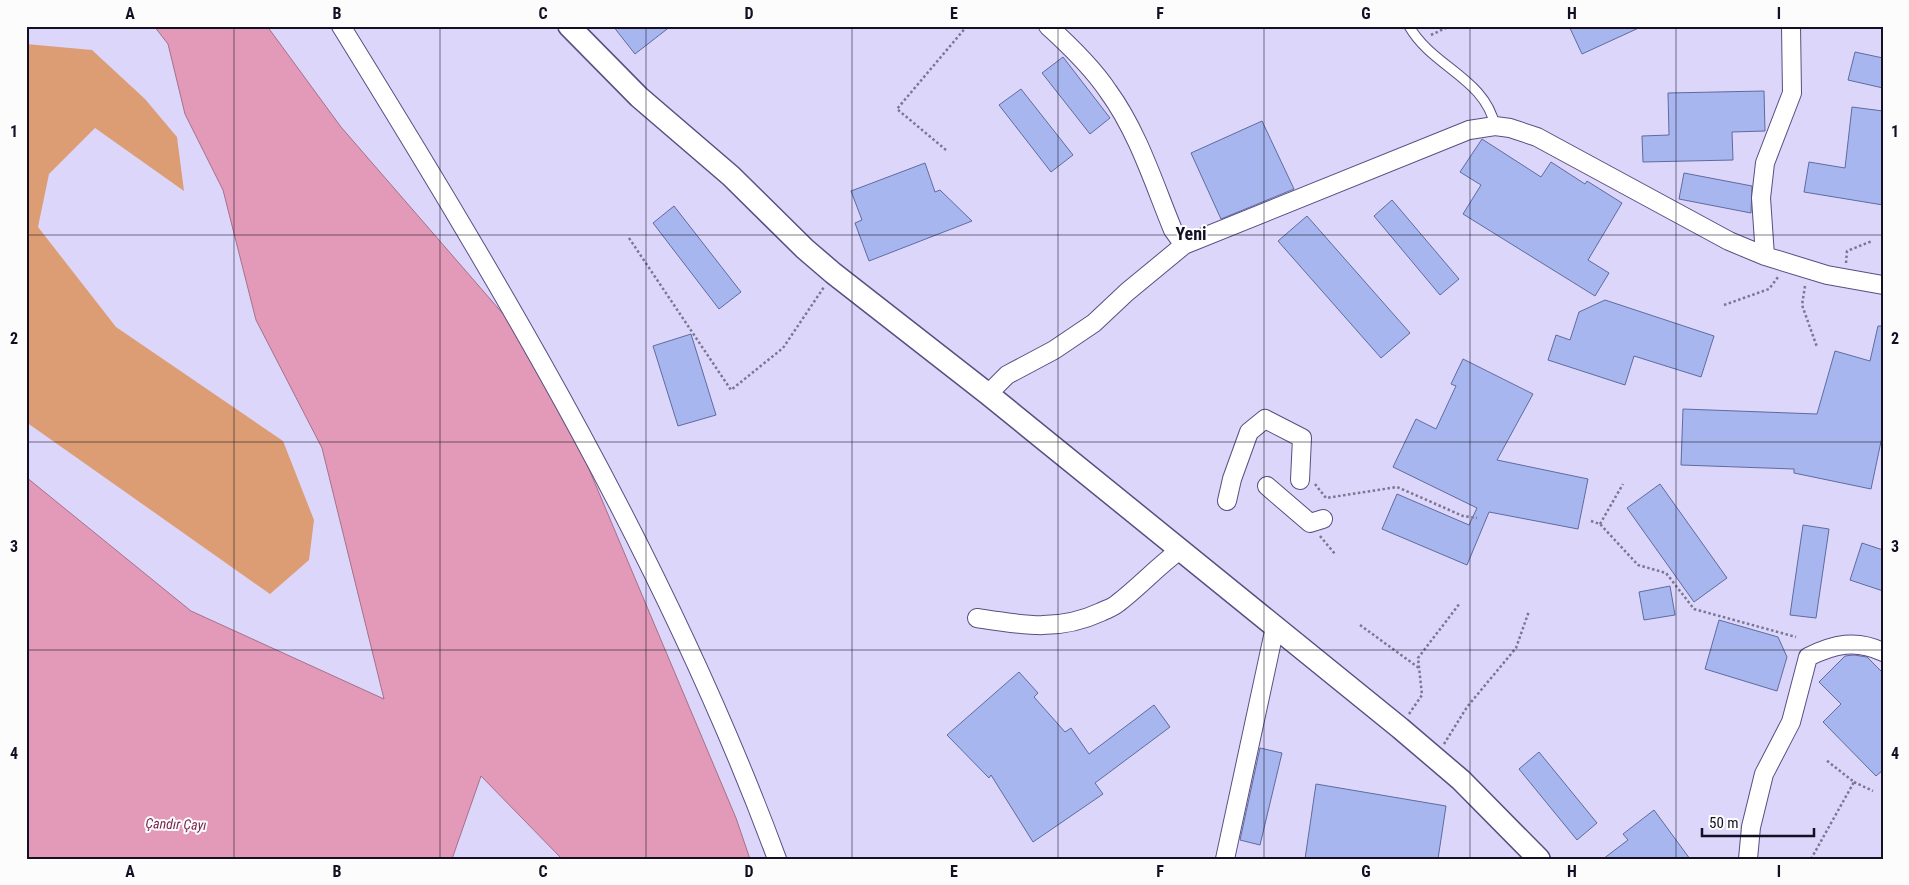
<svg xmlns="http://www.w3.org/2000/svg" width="1909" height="885" viewBox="0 0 1909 885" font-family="'Roboto Condensed',sans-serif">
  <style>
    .forest { fill: #dd9d74 }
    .water { fill: #e39ab8; stroke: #a5708b }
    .building { fill: #a8b6ef; stroke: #5f6b9f }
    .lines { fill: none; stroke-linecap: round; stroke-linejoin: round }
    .service-casing { stroke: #5a4e82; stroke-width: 11 }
    .minor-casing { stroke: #5a4e82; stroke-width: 20 }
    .tertiary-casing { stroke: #5a4e82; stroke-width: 24 }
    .path { stroke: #7b7692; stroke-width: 2.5; stroke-dasharray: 2.5 2.5; stroke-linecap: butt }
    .service { stroke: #fff; stroke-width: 9 }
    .minor { stroke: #fff; stroke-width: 18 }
    .tertiary { stroke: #fff; stroke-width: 21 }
    .grid { fill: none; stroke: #140f23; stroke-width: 1; stroke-opacity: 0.55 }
    .labels { text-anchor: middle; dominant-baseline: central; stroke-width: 4; stroke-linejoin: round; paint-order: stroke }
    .water-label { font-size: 14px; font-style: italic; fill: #741f4a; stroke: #fcfcfc }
    .district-label { font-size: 18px; font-weight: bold; fill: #140f23; stroke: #fcfcfc }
    .neatline { fill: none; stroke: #140f23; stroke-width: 2 }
    .grid-label { font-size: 16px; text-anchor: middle; font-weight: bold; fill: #140f23 }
  </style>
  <rect width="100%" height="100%" fill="#dcd6fa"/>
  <path class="forest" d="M 26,44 L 92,50 L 145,99 L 177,137 L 184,191 L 95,128 L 49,174 L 38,227 L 116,327 L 283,441 L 314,520 L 309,560 L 270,594 L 26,422 Z"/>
  <path class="water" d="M 154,26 L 267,26 L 341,127 L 543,360 L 736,818 L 750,859 L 562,859 L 481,776 L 452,859 L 26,859 L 26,477 L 191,611 L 384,699 L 322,448 L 256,320 L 223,190 L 185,114 L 168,44 Z"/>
  <path class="building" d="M 613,26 L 671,26 L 635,54 Z
    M 1569,26 L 1643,26 L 1582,54 Z
    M 1855,52 L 1883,58 L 1883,88 L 1848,80 Z
    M 1063,57 L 1110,118 L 1090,134 L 1042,73 Z
    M 1021,89 L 1073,155 L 1051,172 L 999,105 Z
    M 1764,91 L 1765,131 L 1732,132 L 1733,160 L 1643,162 L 1642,136 L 1669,135 L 1668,93 Z
    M 1852,107 L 1883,111 L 1883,205 L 1804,192 L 1809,162 L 1845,168 Z
    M 1262,121 L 1294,189 L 1221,219 L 1191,153 Z
    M 1482,139 L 1541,177 L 1551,162 L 1585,184 L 1587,181 L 1622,203 L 1588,260 L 1609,273 L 1595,296 L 1463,214 L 1481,185 L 1460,172 Z
    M 925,163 L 935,192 L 940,190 L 972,221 L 869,261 L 855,223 L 862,220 L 851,191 Z
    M 1684,173 L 1752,186 L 1751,213 L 1679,199 Z
    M 1392,200 L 1459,279 L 1440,295 L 1374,216 Z
    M 674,206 L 741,292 L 719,309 L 653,223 Z
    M 1307,216 L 1410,333 L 1381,358 L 1278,241 Z
    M 1605,300 L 1714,336 L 1701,377 L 1634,356 L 1625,385 L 1548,360 L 1556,335 L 1570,340 L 1579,312 Z
    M 1878,326 L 1883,326 L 1883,432 L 1871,489 L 1794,473 L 1794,469 L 1681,465 L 1683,409 L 1817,414 L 1835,351 L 1870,361 Z
    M 691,334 L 716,415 L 678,426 L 653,346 Z
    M 1463,359 L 1533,394 L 1497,460 L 1588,479 L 1578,529 L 1489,512 L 1467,565 L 1382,529 L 1397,494 L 1469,525 L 1477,508 L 1393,467 L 1416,419 L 1436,429 L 1456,386 L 1451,384 Z
    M 1660,484 L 1727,578 L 1694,602 L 1627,508 Z
    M 1803,525 L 1829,529 L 1816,618 L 1790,615 Z
    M 1862,543 L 1883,550 L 1883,591 L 1850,580 Z
    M 1670,586 L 1675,615 L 1644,620 L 1639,592 Z
    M 1719,620 L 1778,637 L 1787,657 L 1777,691 L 1705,669 Z
    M 1854,655 L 1867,657 L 1883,673 L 1883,770 L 1876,776 L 1823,722 L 1841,704 L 1819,682 L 1845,656 Z
    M 1019,672 L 1038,693 L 1034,697 L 1065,732 L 1071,728 L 1089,754 L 1154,705 L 1170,727 L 1095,783 L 1103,794 L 1033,842 L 991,775 L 989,778 L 947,735 Z
    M 1260,748 L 1282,753 L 1260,845 L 1240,840 Z
    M 1539,752 L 1597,823 L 1577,840 L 1519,769 Z
    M 1316,784 L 1446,806 L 1438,859 L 1305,859 Z
    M 1654,810 L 1690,859 L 1603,859 L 1628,840 L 1623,834 Z"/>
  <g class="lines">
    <g class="service-casing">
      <path id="service" d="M 1409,26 C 1432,67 1485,78 1495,126"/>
    </g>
    <g class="minor-casing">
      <path id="minor" d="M 341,26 C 506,293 668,564 777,859
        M 1048,26 C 1069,45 1092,67 1108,91 C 1138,132 1154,184 1173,230 L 1184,245
        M 1765,256 L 1761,198 L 1765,163 L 1792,93 L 1791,26
        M 988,394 L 1007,375 L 1054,350 L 1094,323 L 1127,292 L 1184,245 L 1469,130 L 1495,126 L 1510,128 L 1537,137 L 1729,241 L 1765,256 L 1827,275 L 1883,285
        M 1267,486 L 1310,523 L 1323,519
        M 1227,501 L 1232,479 L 1249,432 L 1265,419 L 1302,438 L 1300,480
        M 977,618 C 1022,625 1058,632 1101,612 C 1107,609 1114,607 1118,603 C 1140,586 1158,566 1180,550
        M 1225,859 L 1275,627
        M 1748,859 L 1751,827 L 1764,774 L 1791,722 L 1808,657 C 1834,644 1856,639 1883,652"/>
    </g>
    <g class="tertiary-casing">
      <path id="tertiary" d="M 569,26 L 639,97 L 731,176 L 805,249 L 833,273 L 988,394 L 1400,728 L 1461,780 L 1539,859"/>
    </g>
    <path class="path" d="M 1431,35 L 1450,26
      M 946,150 L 897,109 L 967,26
      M 629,238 L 731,390 L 783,348 L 824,287
      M 1846,263 L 1847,251 L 1872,241
      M 1805,286 L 1802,305 L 1817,347
      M 1724,305 L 1769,289 L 1778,277
      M 1315,484 L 1326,498 L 1397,487 L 1463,516 L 1477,518
      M 1591,521 L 1600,524 L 1638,565 L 1666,573 L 1694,609 L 1796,637
      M 1600,524 L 1623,484
      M 1320,536 L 1335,554
      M 1360,625 L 1419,668
      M 1409,714 L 1422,695 L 1418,658 L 1460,603
      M 1444,744 L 1467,707 L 1516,648 L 1529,611
      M 1854,782 L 1873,791
      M 1811,859 L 1854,782 L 1826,760"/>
    <use href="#service" class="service"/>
    <use href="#minor" class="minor"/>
    <use href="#tertiary" class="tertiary"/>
  </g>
  <path class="grid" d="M 234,26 L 234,859M 440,26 L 440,859M 646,26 L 646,859M 852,26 L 852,859M 1058,26 L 1058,859M 1264,26 L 1264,859M 1470,26 L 1470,859M 1676,26 L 1676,859M 26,235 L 1883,235M 26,442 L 1883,442M 26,650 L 1883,650"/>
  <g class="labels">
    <g class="water-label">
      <text transform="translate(176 824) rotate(2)">Çandır Çayı</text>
    </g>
    <g class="district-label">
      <text x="1191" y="233">Yeni</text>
    </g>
  </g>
  <rect width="1909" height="885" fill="none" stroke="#fcfcfc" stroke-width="55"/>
  <path d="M1702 828v8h112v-8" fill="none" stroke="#140f23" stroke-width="2.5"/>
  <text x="1709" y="828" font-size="15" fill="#140f23" stroke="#fcfcfc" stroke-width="4" paint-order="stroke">50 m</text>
  <rect x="28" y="28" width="1854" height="830" class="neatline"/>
  <g class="grid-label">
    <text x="130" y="19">A</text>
    <text x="337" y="19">B</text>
    <text x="543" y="19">C</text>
    <text x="749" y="19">D</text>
    <text x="954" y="19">E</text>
    <text x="1160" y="19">F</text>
    <text x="1366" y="19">G</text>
    <text x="1572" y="19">H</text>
    <text x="1779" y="19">I</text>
    <text x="14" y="137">1</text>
    <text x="1895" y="137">1</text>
    <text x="14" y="344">2</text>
    <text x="1895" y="344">2</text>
    <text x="14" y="552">3</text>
    <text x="1895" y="552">3</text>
    <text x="14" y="759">4</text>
    <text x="1895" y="759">4</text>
    <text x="130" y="877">A</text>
    <text x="337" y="877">B</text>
    <text x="543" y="877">C</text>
    <text x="749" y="877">D</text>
    <text x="954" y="877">E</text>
    <text x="1160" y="877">F</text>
    <text x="1366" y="877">G</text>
    <text x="1572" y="877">H</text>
    <text x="1779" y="877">I</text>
  </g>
</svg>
